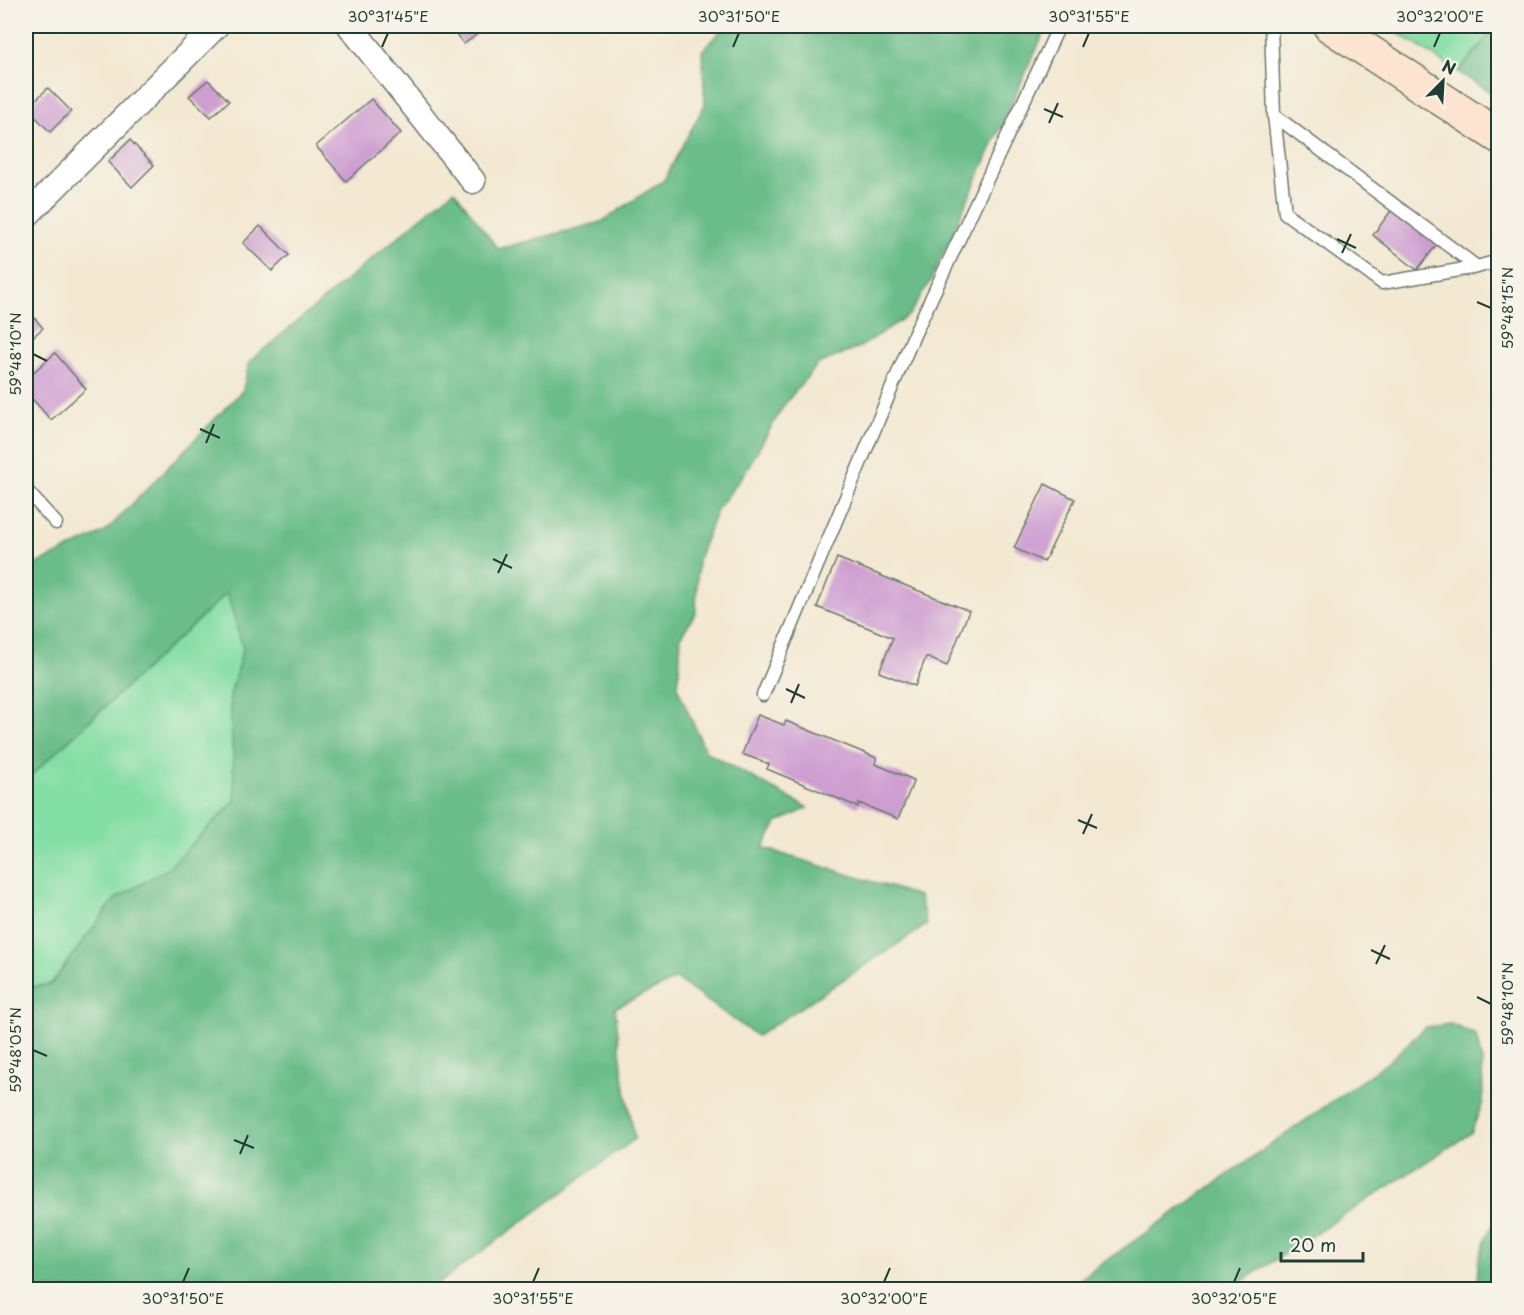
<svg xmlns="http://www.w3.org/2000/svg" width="1524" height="1315" viewBox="0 0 1524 1315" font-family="'Playpen Sans',sans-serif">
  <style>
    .green { fill: #83dea4; stroke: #518e6c; stroke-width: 1.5 }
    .forest { fill: #6abd8a; stroke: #447d5f; stroke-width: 1.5 }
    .building { fill: #ce9ed1 }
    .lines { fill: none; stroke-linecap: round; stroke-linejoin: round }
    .lane-casing { stroke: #69796b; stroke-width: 15 }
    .street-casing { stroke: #69796b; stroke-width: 27 }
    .secondary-casing { stroke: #69796b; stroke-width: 36 }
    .lane { stroke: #fff; stroke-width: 12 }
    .street { stroke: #fff; stroke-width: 24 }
    .secondary { stroke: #fde4d0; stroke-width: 33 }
    .ticks { fill: none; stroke: #1f3d34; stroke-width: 2 }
    .neatline { fill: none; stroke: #1f3d34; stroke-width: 2 }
    .ticks-label { font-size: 15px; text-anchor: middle; fill: #1f3d34 }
  </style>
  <rect width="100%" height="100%" fill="#f7f3e8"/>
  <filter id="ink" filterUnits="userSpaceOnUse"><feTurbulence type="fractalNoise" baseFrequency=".0167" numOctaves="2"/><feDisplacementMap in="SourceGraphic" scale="12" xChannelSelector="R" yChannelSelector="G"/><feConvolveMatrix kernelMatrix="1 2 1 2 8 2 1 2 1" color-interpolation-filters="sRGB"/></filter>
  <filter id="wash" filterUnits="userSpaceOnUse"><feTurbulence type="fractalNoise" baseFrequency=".008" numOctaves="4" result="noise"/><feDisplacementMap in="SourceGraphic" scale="24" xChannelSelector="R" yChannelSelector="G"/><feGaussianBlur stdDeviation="1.35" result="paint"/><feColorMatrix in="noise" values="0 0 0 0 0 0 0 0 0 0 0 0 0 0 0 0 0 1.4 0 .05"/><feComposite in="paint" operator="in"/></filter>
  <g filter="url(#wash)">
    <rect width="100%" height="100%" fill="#f3e8d2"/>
    <path class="green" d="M 1388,26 L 1498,26 L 1498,28 L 1494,29 L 1458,72 Z
      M 228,592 L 243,648 L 230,696 L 235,801 L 166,870 L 115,899 L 51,984 L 26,988 L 26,780 Z"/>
    <path class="forest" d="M 725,26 L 1047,26 L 930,282 L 909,315 L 860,347 L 818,364 L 784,405 L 745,472 L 717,510 L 698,559 L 696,612 L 681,636 L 678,689 L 706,752 L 808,808 L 777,823 L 763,848 L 919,896 L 927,925 L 757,1036 L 676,979 L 615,1008 L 624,1083 L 635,1139 L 431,1289 L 26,1289 L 26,988 L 51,984 L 115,899 L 166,870 L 235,801 L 230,696 L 243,648 L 227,593 L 26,780 L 26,569 L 105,532 L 243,390 L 249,362 L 454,190 L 498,249 L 601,222 L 664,180 L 705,104 L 702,51 Z
      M 1498,28 L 1498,97 L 1458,72 L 1494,29 Z
      M 1451,1024 L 1476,1035 L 1482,1062 L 1483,1102 L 1471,1133 L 1230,1289 L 1066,1289 L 1388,1062 L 1426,1027 Z
      M 1498,1216 L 1498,1289 L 1477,1289 L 1478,1262 L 1487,1235 Z"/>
    <g id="blocks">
      <path class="building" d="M 449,26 L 488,26 L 464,44 Z
        M 208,80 L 229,101 L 211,117 L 189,96 Z
        M 48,88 L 71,111 L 50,132 L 27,108 Z
        M 371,99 L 401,133 L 346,181 L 316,146 Z
        M 130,140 L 154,165 L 132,187 L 108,162 Z
        M 1393,208 L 1438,243 L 1417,270 L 1373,235 Z
        M 260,226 L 289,255 L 272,271 L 243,243 Z
        M 26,308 L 43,328 L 26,343 Z
        M 55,353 L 86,389 L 51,420 L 26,392 L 26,379 Z
        M 1045,484 L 1075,499 L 1044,562 L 1014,548 Z
        M 837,558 L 969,611 L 947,666 L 926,657 L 915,686 L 879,672 L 893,638 L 817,607 Z
        M 758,715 L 784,725 L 786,721 L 877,758 L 875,764 L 914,780 L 898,819 L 859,803 L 858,807 L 767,769 L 769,764 L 742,754 Z"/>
    </g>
  </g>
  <g filter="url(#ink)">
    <use href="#blocks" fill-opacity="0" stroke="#69796b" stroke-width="1.5"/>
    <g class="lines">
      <g class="lane-casing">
        <path id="lane" d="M 1271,26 L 1274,115 L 1285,213 L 1382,283 L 1477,267 L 1498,261
          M 1274,115 L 1477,267
          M 26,490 L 56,523
          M 763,695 L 914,335 L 1059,26"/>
      </g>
      <g class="street-casing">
        <path id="street" d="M 350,26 L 473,181
          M 26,216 L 216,26"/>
      </g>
      <g class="secondary-casing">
        <path id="secondary" d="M 1330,26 L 1498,136"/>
      </g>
      <use href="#lane" class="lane"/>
      <use href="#street" class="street"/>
      <use href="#secondary" class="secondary"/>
    </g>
  </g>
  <path class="ticks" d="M 382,47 L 388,33M 733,47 L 739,33M 1083,47 L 1089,33M 1434,47 L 1440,33M 1044,109 L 1063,117M 1049,123 L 1058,103M 1337,239 L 1356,248M 1342,253 L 1351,234M 1477,302 L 1491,308M 33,354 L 47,361M 200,429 L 220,438M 206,443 L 214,424M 493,559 L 512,568M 498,573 L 507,554M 786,689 L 805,698M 791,703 L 799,684M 1078,820 L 1097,828M 1083,834 L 1092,814M 1371,950 L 1390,959M 1376,964 L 1385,945M 1477,997 L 1491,1004M 33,1050 L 47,1056M 234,1140 L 254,1148M 240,1154 L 248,1135M 183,1282 L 189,1268M 533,1282 L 539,1268M 884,1282 L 890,1268M 1234,1282 L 1240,1268"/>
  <rect width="1524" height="1315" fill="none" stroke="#f7f3e8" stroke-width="66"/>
  <g transform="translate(1443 81) rotate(24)" stroke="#f7f3e8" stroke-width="4.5" paint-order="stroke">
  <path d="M0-4.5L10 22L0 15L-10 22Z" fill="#1f3d34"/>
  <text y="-9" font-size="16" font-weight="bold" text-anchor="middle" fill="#1f3d34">N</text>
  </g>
  <path d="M1281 1252v9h82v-9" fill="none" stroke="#1f3d34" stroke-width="3"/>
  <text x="1290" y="1252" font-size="18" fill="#1f3d34" stroke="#f7f3e8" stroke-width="4.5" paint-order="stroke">20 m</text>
  <rect x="33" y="33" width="1458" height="1249" class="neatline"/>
  <g class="ticks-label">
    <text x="388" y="22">30°31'45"E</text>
    <text x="739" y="22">30°31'50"E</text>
    <text x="1089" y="22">30°31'55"E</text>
    <text x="1440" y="22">30°32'00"E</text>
    <text transform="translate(1508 308) rotate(-90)" y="5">59°48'15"N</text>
    <text transform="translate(16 354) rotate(-90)" y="5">59°48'10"N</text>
    <text transform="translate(1508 1004) rotate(-90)" y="5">59°48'10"N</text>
    <text transform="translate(16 1050) rotate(-90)" y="5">59°48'05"N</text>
    <text x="183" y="1304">30°31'50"E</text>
    <text x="533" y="1304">30°31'55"E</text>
    <text x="884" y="1304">30°32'00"E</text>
    <text x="1234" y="1304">30°32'05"E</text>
  </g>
</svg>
